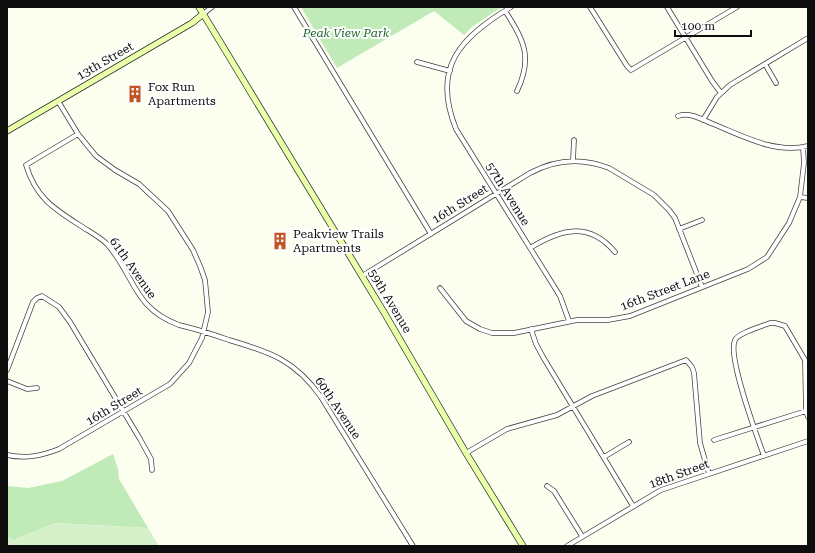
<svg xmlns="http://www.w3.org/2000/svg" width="815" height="553" viewBox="0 0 815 553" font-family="'Roboto Serif',serif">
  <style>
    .green { fill: #c0eab8 }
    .pitch { fill: #d6f1ca }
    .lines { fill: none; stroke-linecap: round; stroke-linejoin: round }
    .street-casing { stroke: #414141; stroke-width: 5.5 }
    .secondary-casing { stroke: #303030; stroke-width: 7 }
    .street { stroke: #fff; stroke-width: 4 }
    .secondary { stroke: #eaffaa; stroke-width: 5.5 }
    .labels { text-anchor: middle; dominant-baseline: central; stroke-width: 4; stroke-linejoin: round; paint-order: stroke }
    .park-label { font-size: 12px; font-style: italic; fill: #1d6728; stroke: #fff }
    .street-label { font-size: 12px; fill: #0e0e0e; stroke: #fff }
    .poi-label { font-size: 12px; fill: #0e0e0e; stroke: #fff; text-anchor: start }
  </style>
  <rect width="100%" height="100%" fill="#fcffef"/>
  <path class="green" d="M 301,7 L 502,7 L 473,26 L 464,35 L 434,11 L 337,68 Z
    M 113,454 L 118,469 L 119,479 L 148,528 L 55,523 L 14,540 L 7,537 L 7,486 L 28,488 L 62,481 Z"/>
  <path class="pitch" d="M 55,523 L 148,528 L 159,546 L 7,546 L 7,537 L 14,540 Z"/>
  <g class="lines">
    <g class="street-casing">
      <path id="street" d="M 294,7 L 431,234
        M 511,7 C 461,37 431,67 456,129 L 560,296 L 569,321
        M 590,7 L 627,66 L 631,70 L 737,7
        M 667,7 L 712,81 L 721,93
        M 505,11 C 524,39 533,58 517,91
        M 203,14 L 212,7
        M 417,62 L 450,71
        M 765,64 L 776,83
        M 678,116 C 690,112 701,119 713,124 C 743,136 775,154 808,146
        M 703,120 L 717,97 L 730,85 L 808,38
        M 78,134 L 26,165 C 36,199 56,210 84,228 C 92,233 101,238 107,244 C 135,276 133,308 179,325 C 196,329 212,334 229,340 C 270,352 295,360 321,397 L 413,546
        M 573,160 L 574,140
        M 800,197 L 808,198
        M 679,229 L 702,220
        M 530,248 C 561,229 589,221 615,252
        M 362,276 L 530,173 C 556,159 581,157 609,168 L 654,195 L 669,210 L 675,218 L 702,287
        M 440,288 L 466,321 L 480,329 L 492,333 L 514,333 L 577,320 L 608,320 L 630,316 L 748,269 L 767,257 L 789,223 L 800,197 L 804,163 L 803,147
        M 531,329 L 536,344 L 543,357 L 633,506
        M 7,370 L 33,302 L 37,298 L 42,296 L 59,307 L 70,322 L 140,439 L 151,459 L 152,470
        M 7,381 L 27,389 L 37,388
        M 714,440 L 806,411
        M 466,453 L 507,429 L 557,415 L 592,396 L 686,360 L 692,367 L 694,373 L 700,443 L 709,474
        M 7,455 C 26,459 41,456 59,449 L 170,384 L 189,363 L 202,338 L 208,312 L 205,280 L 200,266 L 193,250 L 168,211 L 139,184 L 115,170 L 96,156 L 78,134 L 58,101
        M 764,456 C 757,436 727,356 735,340 C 738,333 763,326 770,323 L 775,323 L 785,326 L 805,360 L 806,411 L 808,417
        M 604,457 L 629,442
        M 547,486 L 554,491 L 582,536
        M 567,546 L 661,490 L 808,441"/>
    </g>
    <g class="secondary-casing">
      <path id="secondary" d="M 199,7 L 385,314 L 466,453 L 523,546
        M 7,131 L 192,23 L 203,14"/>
    </g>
    <use href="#street" class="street"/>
    <use href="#secondary" class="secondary"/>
  </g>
  <defs>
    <g id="building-bare" transform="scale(1.38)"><path d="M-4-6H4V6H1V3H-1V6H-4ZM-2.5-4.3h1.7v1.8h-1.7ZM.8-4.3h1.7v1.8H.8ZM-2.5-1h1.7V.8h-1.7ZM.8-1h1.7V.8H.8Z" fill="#c15423" stroke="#fff" stroke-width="2.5" paint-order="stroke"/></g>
  </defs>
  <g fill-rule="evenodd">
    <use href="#building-bare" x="135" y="94"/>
    <use href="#building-bare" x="280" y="241"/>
  </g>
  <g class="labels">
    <g class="park-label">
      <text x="346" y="33">Peak View Park</text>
    </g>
    <g class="street-label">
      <text transform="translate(105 61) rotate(-30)">13th Street</text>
      <text transform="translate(508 194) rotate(58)">57th Avenue</text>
      <text transform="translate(460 204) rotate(-32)">16th Street</text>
      <text transform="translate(133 268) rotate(55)">61th Avenue</text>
      <text transform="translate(665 290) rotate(-21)">16th Street Lane</text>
      <text transform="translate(390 301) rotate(59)">59th Avenue</text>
      <text transform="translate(114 406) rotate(-31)">16th Street</text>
      <text transform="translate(338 408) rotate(56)">60th Avenue</text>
      <text transform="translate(679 474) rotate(-20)">18th Street</text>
    </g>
    <g class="poi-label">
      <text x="148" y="87">Fox Run<tspan x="148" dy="14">Apartments</tspan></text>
      <text x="293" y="234">Peakview Trails<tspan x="293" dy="14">Apartments</tspan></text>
    </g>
  </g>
  <rect width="815" height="553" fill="none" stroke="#0e0e0e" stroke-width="16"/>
  <path d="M675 30v6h76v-6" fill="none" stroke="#0e0e0e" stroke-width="2"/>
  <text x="681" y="30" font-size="12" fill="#0e0e0e" stroke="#ffffff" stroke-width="3" paint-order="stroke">100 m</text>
</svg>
